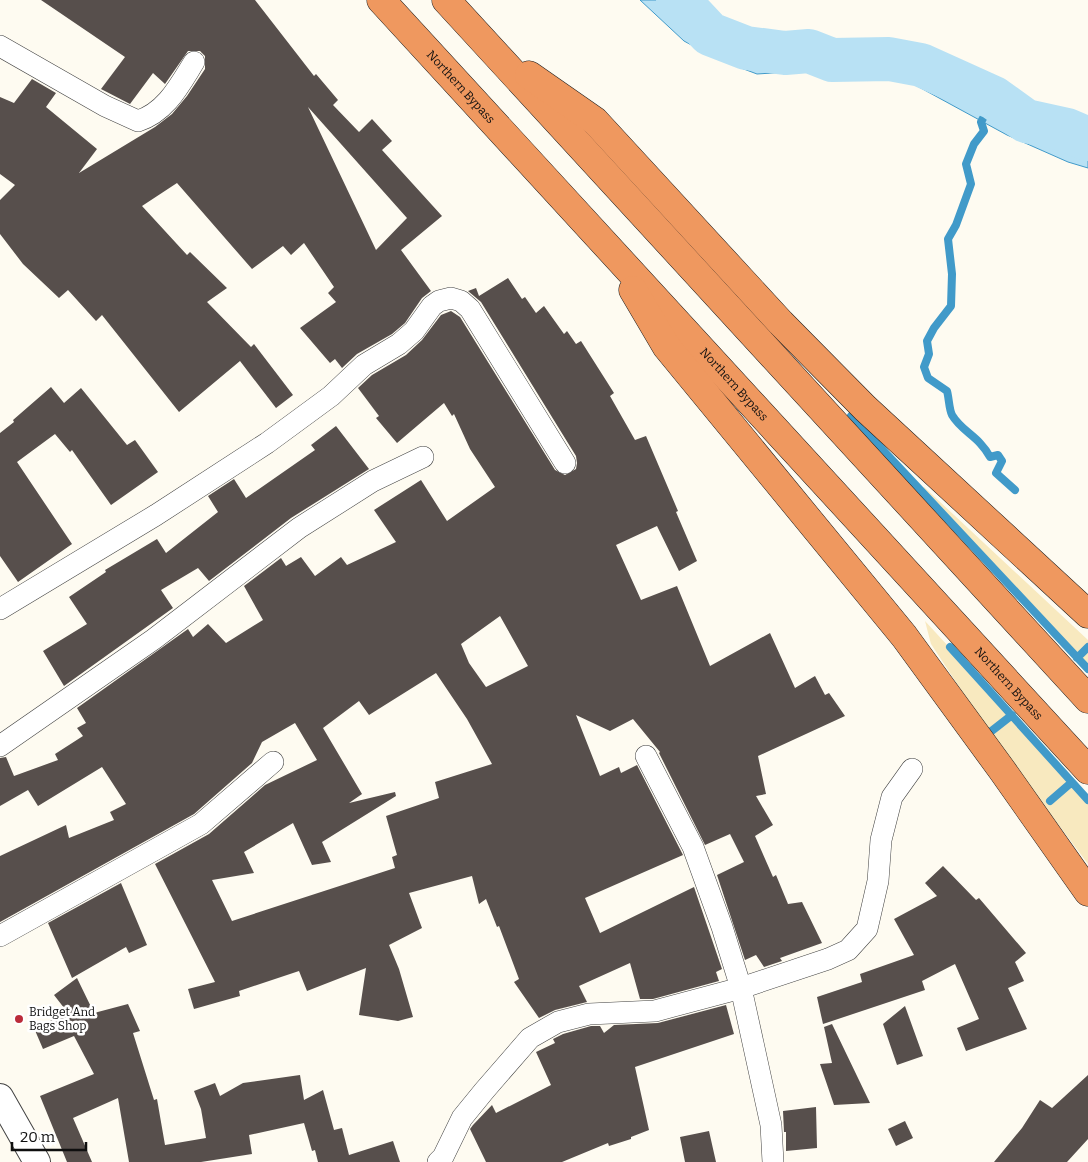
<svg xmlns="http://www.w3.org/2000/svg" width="1088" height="1162" viewBox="0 0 1088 1162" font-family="Bitter,serif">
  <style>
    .sand { fill: #f8e9bf }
    .water { fill: #b8e1f4; stroke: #419ac9 }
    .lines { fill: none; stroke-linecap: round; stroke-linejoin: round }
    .stream { stroke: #419ac9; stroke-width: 8 }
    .river { stroke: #b8e1f4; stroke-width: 44 }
    .building { fill: #574f4c; fill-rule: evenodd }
    .minor-casing { stroke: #424242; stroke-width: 22 }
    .tertiary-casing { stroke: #424242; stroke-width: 28 }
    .motorway-casing { stroke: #202020; stroke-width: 29 }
    .minor { stroke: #fff; stroke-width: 21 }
    .tertiary { stroke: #fff; stroke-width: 26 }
    .motorway { stroke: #ef985f; stroke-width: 28 }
    .poi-dot { fill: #bb2b3a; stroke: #fff; stroke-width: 2 }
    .labels { text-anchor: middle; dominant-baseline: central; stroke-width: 5; stroke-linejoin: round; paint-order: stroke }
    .street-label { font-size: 12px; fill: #0f0f0f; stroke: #fff }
    .poi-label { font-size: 12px; fill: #0f0f0f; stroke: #fff; text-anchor: start }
  </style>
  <rect width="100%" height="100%" fill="#fefbf1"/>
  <path class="sand" d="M 924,487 L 1088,640 L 1088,672 L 921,490 Z
    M 925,621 L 1088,798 L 1088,864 L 988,731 L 931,644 Z"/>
  <path class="water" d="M 640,0 L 661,0 L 700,33 L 729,44 L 750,49 L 778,45 L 802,53 L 850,58 L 919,73 L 951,85 L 988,104 L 1007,117 L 1034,117 L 1052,133 L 1088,147 L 1088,168 L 1068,162 L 1007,135 L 906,80 L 871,74 L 836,77 L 803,71 L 757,74 L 717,59 L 684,41 Z"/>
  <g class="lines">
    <path class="stream" d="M 994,98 L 981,122 L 984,131 L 974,144 L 966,164 L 971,184 L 956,225 L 948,239 L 952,274 L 951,306 L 934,328 L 927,341 L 929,354 L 924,367 L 928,378 L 947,391 C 949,398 949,409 952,415 C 962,432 979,436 990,457 L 998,455 L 1002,461 L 996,473 L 1015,490
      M 851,416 L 1088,669
      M 950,647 L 1088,800
      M 1077,658 L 1088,647
      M 989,733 L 1012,715
      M 1050,801 L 1072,782"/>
    <path class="river" d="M 678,0 L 710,34 L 746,48 L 785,53 L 809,51 L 832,60 L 889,59 L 921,65 L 994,98 L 1026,121 L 1067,130 L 1088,139"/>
  </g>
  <path class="building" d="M 41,0 L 255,0 L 314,76 L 316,74 L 338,100 L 333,105 L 359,132 L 372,119 L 392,141 L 382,150 L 442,216 L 401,250 L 431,291 L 422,298 L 405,323 L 392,334 L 357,354 L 342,368 L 335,359 L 330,363 L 300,328 L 336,302 L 328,293 L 334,287 L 304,243 L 291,255 L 283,246 L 252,269 L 177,183 L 142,206 L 187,255 L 190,252 L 227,288 L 207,302 L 251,347 L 254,344 L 293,395 L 276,408 L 240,361 L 179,412 L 102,315 L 96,321 L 68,290 L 59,298 L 23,264 L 0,234 L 0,200 L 15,185 L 0,174 L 0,97 L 14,103 L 32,79 L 56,93 L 46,107 L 97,149 L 79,173 L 155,127 L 172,114 L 187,96 L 205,69 L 205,56 L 200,51 L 188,51 L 165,84 L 153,73 L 130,104 L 101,89 L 125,57 ZM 308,107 L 407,218 L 376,250 Z
    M 508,278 L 522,299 L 525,297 L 536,313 L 544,306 L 564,334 L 567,331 L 576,344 L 581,341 L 614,393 L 610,396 L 635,440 L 646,436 L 678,511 L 676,512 L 697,561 L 679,571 L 657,526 L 616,545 L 641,600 L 677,586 L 710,666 L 770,633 L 795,688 L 815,676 L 825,695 L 829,693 L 845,716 L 758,756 L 766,794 L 756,796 L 773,825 L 755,836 L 773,877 L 776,875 L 788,904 L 802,902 L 822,943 L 780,958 L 782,961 L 764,967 L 756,955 L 745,960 L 717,875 L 744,862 L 730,834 L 705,845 L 659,753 L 660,752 L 633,719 L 610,731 L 576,715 L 600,776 L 619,767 L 621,773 L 637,765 L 683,855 L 585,898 L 600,933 L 694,887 L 722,969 L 716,972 L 719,981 L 653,999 L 640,999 L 630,963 L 579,986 L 587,1002 L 555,1010 L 539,1018 L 514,982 L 519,979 L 499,926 L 497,927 L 486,899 L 479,904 L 472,876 L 409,893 L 422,928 L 389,945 L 399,969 L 413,1017 L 398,1021 L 359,1015 L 366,968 L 307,991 L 299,971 L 239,991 L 240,996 L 194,1009 L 188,989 L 215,982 L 155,864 L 209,834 L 265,785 L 317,760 L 295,723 L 262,742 L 252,763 L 194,814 L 0,922 L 0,856 L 66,825 L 69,838 L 114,820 L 110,812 L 126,804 L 102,767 L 38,806 L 28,790 L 0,806 L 0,758 L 6,757 L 14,776 L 58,760 L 55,754 L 83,736 L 77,728 L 86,723 L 77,708 L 188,629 L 193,637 L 208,624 L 226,643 L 263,620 L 244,586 L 281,558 L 286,566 L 301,557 L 315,576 L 341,557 L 347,565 L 396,542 L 374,510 L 421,480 L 447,521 L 495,487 L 470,449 L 454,414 L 452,416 L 444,403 L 397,443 L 376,418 L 379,416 L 358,388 L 372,375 L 406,355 L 422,340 L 441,315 L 451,311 L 460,317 L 555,470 L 565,475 L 576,469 L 577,463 L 576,456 L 481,302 L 468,291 L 476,288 L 479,296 ZM 500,616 L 528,666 L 486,687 L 469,663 L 461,644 ZM 436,673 L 467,719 L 492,764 L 435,782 L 439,798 L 386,816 L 397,855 L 392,857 L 395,868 L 232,921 L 212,880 L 254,873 L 244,852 L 293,823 L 312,865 L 331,862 L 322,842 L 396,796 L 395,792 L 349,803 L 362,794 L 323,728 L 359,701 L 369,715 Z
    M 51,387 L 64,403 L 81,388 L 127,445 L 135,440 L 158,472 L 111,505 L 72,450 L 70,452 L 55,434 L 17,462 L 72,544 L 18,582 L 0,556 L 0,433 L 14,422 L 13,420 Z
    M 336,426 L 369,469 L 291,518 L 209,581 L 198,568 L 161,590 L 173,608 L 64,686 L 43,651 L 87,624 L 69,597 L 106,572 L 105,570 L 157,539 L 166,553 L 218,512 L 208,496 L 234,479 L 246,498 L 315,450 L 311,445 Z
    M 943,866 L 976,900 L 979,898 L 1026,953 L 1015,962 L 1024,981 L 1008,988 L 1027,1029 L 966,1051 L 957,1028 L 979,1019 L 955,964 L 922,981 L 925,990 L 823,1024 L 817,997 L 862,982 L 860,974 L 914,955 L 894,919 L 937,896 L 925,883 Z
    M 121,883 L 147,945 L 129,953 L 126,947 L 72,978 L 48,923 Z
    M 77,978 L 94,1013 L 128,1004 L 140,1031 L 133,1033 L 154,1100 L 157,1099 L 165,1145 L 206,1138 L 201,1109 L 194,1091 L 215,1083 L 220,1096 L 243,1083 L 300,1075 L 304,1100 L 323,1090 L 334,1130 L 342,1128 L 349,1155 L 393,1141 L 400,1162 L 318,1162 L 315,1150 L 312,1151 L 304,1123 L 249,1135 L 252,1154 L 201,1162 L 129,1162 L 118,1098 L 73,1118 L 92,1162 L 67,1162 L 40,1096 L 94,1074 L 74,1036 L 43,1049 L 34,1028 L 68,1013 L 54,995 Z
    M 726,1005 L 734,1034 L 635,1067 L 649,1130 L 631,1137 L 631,1139 L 609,1146 L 608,1143 L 562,1162 L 486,1162 L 470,1129 L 473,1125 L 492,1105 L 496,1113 L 551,1085 L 536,1052 L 555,1043 L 553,1039 L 563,1034 L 591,1026 L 600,1026 L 604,1033 L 614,1025 L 658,1023 Z
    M 905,1006 L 923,1056 L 897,1065 L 883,1024 Z
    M 832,1024 L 870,1103 L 834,1105 L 820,1064 L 832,1063 L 824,1027 Z
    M 1088,1075 L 1088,1139 L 1067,1162 L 994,1162 L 1022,1128 L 1040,1100 L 1052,1108 Z
    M 816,1107 L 817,1148 L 786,1151 L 786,1132 L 784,1132 L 783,1111 Z
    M 905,1121 L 913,1138 L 896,1146 L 888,1129 Z
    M 709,1131 L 716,1162 L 685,1162 L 680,1137 Z"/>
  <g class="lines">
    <g class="minor-casing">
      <path id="minor" d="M 0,46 L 105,106 L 138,121 C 166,112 179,86 194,62
        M 0,609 L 156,515 L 267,443 L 331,396 L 364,365 L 399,344 L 414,331 L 432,306 L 439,301 L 451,298 L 461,301 L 470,309 L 565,463
        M 0,746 L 154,639 L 299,528 L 373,481 L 423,457
        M 646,756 L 693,847 L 722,927 L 741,988 L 771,1125 L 773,1162
        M 0,936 L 201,824 L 273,762
        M 438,1162 L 443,1157 L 462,1118 L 484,1091 L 530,1038 L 558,1022 L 589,1014 L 655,1011 L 741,988 L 828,959 L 848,950 L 867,929 L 878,881 L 881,840 L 892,797 L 912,769"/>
    </g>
    <g class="tertiary-casing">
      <path id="tertiary" d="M 0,1097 L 37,1162"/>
    </g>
    <g class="motorway-casing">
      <g id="motorway">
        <path id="s1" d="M 381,0 L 1088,770"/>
        <path d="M 446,0 L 1088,699"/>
        <path d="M 529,75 L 595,121 L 781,323 L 865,408 L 1088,614"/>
        <path d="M 633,290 L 666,346 L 904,636 L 1002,770 L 1088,892"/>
      </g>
    </g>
    <use href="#minor" class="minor"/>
    <use href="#tertiary" class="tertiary"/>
    <use href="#motorway" class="motorway"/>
  </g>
  <circle class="poi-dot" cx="19" cy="1019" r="5"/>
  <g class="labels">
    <g class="street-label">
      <text stroke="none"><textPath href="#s1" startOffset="118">Northern Bypass</textPath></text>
      <text stroke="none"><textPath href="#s1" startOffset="522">Northern Bypass</textPath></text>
      <text stroke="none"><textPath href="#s1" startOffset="928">Northern Bypass</textPath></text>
    </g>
    <g class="poi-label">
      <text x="29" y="1012">Bridget And<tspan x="29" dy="14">Bags Shop</tspan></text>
    </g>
  </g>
  <path d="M12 1142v8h74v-8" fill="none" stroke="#0f0f0f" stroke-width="2.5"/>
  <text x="20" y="1142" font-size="15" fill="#0f0f0f" stroke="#ffffff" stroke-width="4" paint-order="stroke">20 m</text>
</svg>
